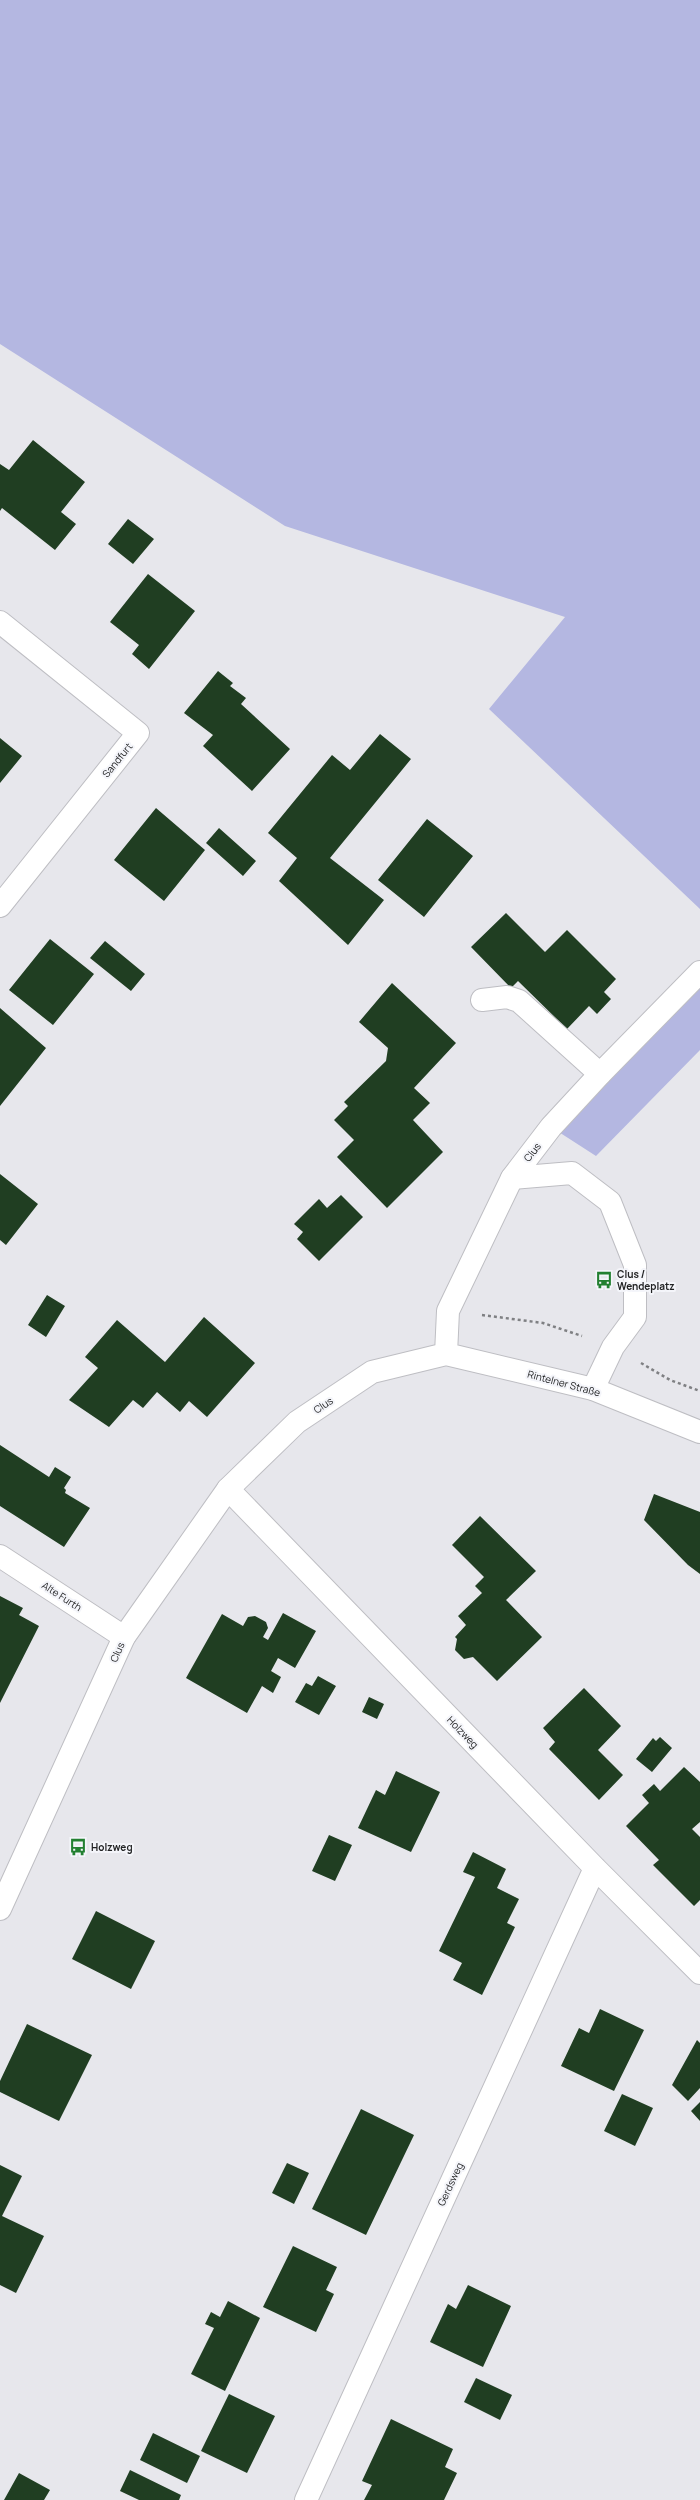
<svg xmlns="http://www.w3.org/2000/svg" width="700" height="2500" viewBox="0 0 700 2500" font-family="Manrope,sans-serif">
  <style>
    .green { fill: #b4b7e1 }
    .building { fill: #203e22 }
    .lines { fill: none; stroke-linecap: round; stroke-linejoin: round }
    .lane-casing { stroke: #bebec3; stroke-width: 24 }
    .street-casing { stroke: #bebec3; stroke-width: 24 }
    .secondary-casing { stroke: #bebec3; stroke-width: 24 }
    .path { stroke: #7f8083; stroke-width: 2.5; stroke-dasharray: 3 3; stroke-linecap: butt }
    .lane { stroke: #fff; stroke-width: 22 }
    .street { stroke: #fff; stroke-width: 22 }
    .secondary { stroke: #fff; stroke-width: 22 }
    .labels { text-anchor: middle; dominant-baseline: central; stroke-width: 4; stroke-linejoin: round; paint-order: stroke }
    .street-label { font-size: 10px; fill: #222324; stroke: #f4f5fa }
    .poi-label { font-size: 10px; font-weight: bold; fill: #222324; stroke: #f4f5fa; text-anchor: start }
  </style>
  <rect width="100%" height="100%" fill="#e7e7ec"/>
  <path class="green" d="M 0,0 L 700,0 L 700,909 L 489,709 L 565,617 L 285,526 L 0,344 Z
    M 700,964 L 700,1050 L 596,1156 L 551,1127 Z"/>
  <path class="building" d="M 33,440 L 85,482 L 61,512 L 76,524 L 55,550 L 2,508 L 0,511 L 0,464 L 9,470 Z
    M 128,519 L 154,539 L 133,564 L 108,544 Z
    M 148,574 L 195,611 L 149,669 L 132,654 L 139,645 L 110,622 Z
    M 218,671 L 233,683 L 230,686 L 246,698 L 241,704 L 290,749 L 252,791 L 203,746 L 213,735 L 184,713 Z
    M 380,734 L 411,759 L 330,858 L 384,900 L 348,945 L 279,881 L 297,858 L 268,833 L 332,755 L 350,770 Z
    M 0,738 L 22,756 L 0,783 Z
    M 156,808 L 205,850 L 164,901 L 114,860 Z
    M 427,819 L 473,856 L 424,917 L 378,880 Z
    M 219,828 L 256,861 L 243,876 L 206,843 Z
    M 506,913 L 545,952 L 567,930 L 616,979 L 604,992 L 611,999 L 597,1014 L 589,1006 L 567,1029 L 518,981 L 511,988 L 471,947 Z
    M 50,939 L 94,974 L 53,1025 L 9,990 Z
    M 105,941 L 145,974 L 131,991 L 90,958 Z
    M 392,983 L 456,1043 L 414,1088 L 430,1103 L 413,1120 L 443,1152 L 387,1208 L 337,1157 L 354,1140 L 334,1120 L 348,1106 L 344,1102 L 386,1061 L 388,1048 L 359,1022 Z
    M 0,1008 L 46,1048 L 0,1106 Z
    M 0,1174 L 38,1204 L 6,1245 L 0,1240 Z
    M 341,1195 L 363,1217 L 319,1261 L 297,1239 L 303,1232 L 294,1224 L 319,1199 L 327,1208 Z
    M 47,1295 L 65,1306 L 46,1337 L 28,1325 Z
    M 204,1317 L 255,1363 L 207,1417 L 189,1401 L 180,1412 L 157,1392 L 143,1408 L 133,1400 L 109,1427 L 69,1400 L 98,1368 L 85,1357 L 117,1320 L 165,1362 Z
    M 0,1445 L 49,1477 L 55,1467 L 71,1477 L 64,1488 L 66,1490 L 65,1493 L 90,1508 L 64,1547 L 0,1506 Z
    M 654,1494 L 700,1512 L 700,1574 L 688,1565 L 644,1520 Z
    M 480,1516 L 536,1571 L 506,1600 L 542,1637 L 497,1681 L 473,1657 L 464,1659 L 455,1650 L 457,1639 L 455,1637 L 466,1625 L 458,1616 L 482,1593 L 475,1586 L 484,1577 L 452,1545 Z
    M 0,1596 L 23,1608 L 19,1615 L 39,1626 L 0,1703 Z
    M 283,1613 L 316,1631 L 295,1668 L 278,1658 L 271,1671 L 281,1677 L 273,1693 L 262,1686 L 247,1713 L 186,1678 L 222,1614 L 243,1626 L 248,1617 L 255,1616 L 266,1622 L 268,1628 L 263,1637 L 268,1640 Z
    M 318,1676 L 336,1686 L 319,1715 L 295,1702 L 306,1683 L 312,1686 Z
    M 584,1688 L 621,1726 L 598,1750 L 623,1775 L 599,1800 L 549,1749 L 555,1742 L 543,1728 Z
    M 369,1697 L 384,1704 L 377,1719 L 362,1712 Z
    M 660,1737 L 672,1748 L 652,1772 L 636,1759 L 653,1738 L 656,1741 Z
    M 684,1767 L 700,1782 L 700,1822 L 692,1829 L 700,1837 L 700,1900 L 694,1906 L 653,1865 L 659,1860 L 626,1826 L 649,1803 L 642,1795 L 654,1784 L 660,1791 Z
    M 396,1771 L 440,1792 L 411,1852 L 358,1828 L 376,1790 L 385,1795 Z
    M 329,1835 L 352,1845 L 335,1881 L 312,1871 Z
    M 473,1852 L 506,1869 L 497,1888 L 519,1899 L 507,1923 L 515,1927 L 482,1995 L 453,1980 L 462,1963 L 439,1951 L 475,1877 L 463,1872 Z
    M 96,1911 L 155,1941 L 131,1989 L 72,1959 Z
    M 600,2009 L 644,2030 L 614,2091 L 561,2066 L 579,2028 L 589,2033 Z
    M 27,2024 L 92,2055 L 59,2121 L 0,2092 L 0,2081 Z
    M 697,2040 L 700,2043 L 700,2088 L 688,2101 L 672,2085 Z
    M 622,2094 L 653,2108 L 635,2146 L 604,2131 Z
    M 700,2102 L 700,2121 L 691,2111 Z
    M 361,2109 L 414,2135 L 366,2235 L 312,2209 Z
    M 287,2163 L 309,2173 L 294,2204 L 272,2193 Z
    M 0,2165 L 22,2176 L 2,2216 L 44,2236 L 16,2293 L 0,2285 Z
    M 293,2246 L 337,2267 L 326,2290 L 334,2294 L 316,2332 L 263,2307 Z
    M 468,2285 L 511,2306 L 483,2367 L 430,2342 L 448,2304 L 456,2309 Z
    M 228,2301 L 260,2318 L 225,2391 L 191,2374 L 214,2328 L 205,2324 L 211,2312 L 220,2317 Z
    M 476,2378 L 512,2395 L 500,2420 L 464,2402 Z
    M 229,2394 L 275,2416 L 247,2473 L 201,2451 Z
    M 391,2419 L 453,2449 L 445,2467 L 457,2473 L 444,2500 L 364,2500 L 372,2485 L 362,2481 Z
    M 153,2433 L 200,2456 L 187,2483 L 140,2460 Z
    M 130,2470 L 181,2495 L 179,2500 L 139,2500 L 120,2491 Z
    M 19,2473 L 50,2490 L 44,2500 L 4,2500 Z"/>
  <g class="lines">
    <g class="lane-casing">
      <path id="lane" d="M 482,1000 L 507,997 L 519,1001 L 600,1074
        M 512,1178 L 572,1173 L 610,1202 L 635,1265 L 635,1317 L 613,1347 L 593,1389"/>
    </g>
    <g class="street-casing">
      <path id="street" d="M 0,622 L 138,733 L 0,906
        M 228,1489 L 595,1868 L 700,1973
        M 0,1556 L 124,1637
        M 306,2500 L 595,1868"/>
    </g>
    <g class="secondary-casing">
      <path id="secondary" d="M 446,1354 L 448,1311 L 512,1178 L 551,1127 L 600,1074 L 700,972
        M 0,1909 L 124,1637 L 228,1489 L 297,1422 L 372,1372 L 446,1354 L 593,1389 L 700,1432"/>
    </g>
    <path class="path" d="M 482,1315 L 543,1323 L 582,1336
      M 641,1363 L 670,1380 L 700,1391"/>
    <use href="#lane" class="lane"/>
    <use href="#street" class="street"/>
    <use href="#secondary" class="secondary"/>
  </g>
  <defs>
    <g id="bus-bare" transform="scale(1.38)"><path d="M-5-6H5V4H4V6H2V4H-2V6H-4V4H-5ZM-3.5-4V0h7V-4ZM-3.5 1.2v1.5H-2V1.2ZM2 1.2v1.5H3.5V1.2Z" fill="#238031" stroke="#f4f5fa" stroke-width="2.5" paint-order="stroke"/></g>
  </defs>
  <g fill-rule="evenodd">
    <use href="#bus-bare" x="604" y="1280"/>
    <use href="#bus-bare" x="78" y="1847"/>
  </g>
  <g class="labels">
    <g class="street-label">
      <text transform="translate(117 760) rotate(-51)">Sandfurt</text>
      <text transform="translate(532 1152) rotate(-52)">Clus</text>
      <text transform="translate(564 1383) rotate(15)">Rintelner Straße</text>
      <text transform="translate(323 1405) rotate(-34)">Clus</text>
      <text transform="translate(62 1596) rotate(33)">Alte Furth</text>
      <text transform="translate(117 1652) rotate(-66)">Clus</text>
      <text transform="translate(463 1732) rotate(46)">Holzweg</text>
      <text transform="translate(450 2184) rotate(-65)">Gerdsweg</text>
    </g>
    <g class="poi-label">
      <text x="617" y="1274">Clus /<tspan x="617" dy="12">Wendeplatz</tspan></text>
      <text x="91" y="1847">Holzweg</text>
    </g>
  </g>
</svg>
